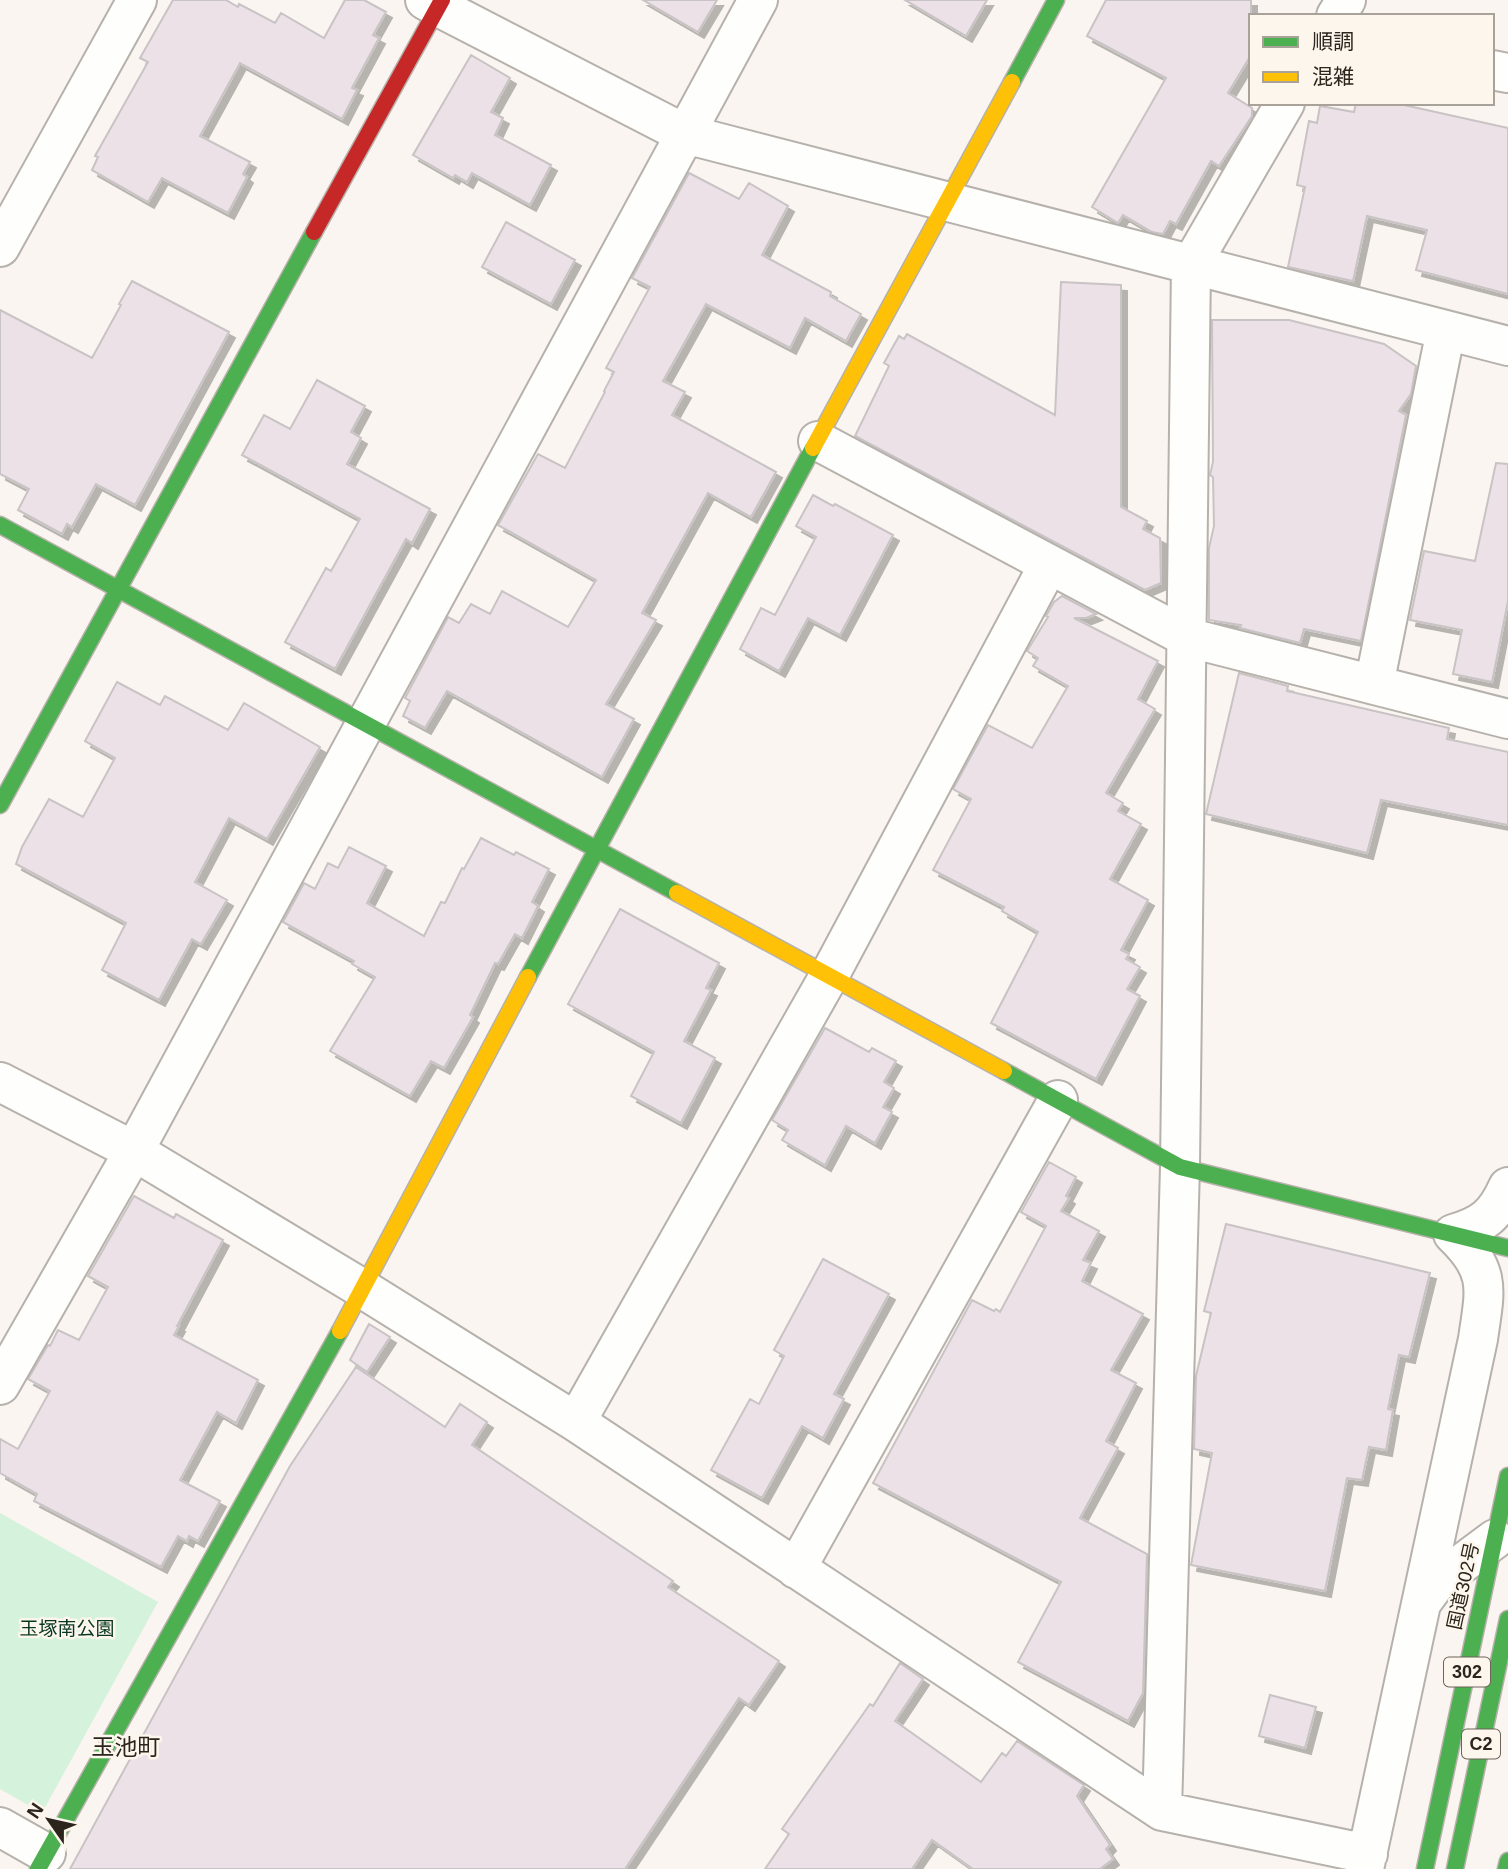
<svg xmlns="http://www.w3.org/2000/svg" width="1508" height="1869" viewBox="0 0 1508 1869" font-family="Helvetica,'Noto Sans JP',sans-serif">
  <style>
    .green { fill: #d4f2dc }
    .building { fill: #ece1e7; stroke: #c8c3c4; stroke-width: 2; filter: url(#shadow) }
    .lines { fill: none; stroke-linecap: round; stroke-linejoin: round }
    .street-casing { stroke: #b6b1ab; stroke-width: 42 }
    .fast-casing { stroke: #b6b1ab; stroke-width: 19 }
    .slow-casing { stroke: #b6b1ab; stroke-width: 19 }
    .jam-casing { stroke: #b6b1ab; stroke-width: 19 }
    .street { stroke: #fefefd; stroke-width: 38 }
    .fast { stroke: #4caf50; stroke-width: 16 }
    .slow { stroke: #ffc107; stroke-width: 16 }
    .jam { stroke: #c62828; stroke-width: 16 }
    .labels { text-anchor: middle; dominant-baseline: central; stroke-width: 5; stroke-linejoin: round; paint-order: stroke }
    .shield { fill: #fdf6ed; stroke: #6a645b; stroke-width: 2 }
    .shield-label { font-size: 18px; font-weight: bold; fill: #2b251d }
    .street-label { font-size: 19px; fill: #2b251d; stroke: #fdf6ed }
    .park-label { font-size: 19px; fill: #073720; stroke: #fdf6ed }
    .quarter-label { font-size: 23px; fill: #2b251d; stroke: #fdf6ed }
  </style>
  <defs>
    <filter id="shadow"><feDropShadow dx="6" dy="6" stdDeviation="0" flood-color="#0004"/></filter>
  </defs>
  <rect width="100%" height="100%" fill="#faf5f0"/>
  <path class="green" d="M 0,1513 L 158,1602 L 42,1813 L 0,1789 Z"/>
  <path class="building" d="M 173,0 L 226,0 L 238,7 L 239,4 L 275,23 L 281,13 L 324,38 L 345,0 L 364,0 L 386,12 L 373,35 L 379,38 L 352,88 L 357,90 L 342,119 L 240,63 L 200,136 L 250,162 L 243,174 L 247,177 L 228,213 L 162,178 L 148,202 L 92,170 L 98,157 L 95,156 L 148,62 L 140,58 Z
    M 643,0 L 717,0 L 698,32 Z
    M 905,0 L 987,0 L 966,36 Z
    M 1106,0 L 1251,0 L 1251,55 L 1228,93 L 1252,108 L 1252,116 L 1219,166 L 1211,161 L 1176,224 L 1170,221 L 1163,234 L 1152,232 L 1123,215 L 1118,223 L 1092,207 L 1166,78 L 1087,36 Z
    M 471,55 L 510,78 L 491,112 L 503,118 L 495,135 L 551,165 L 530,205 L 472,173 L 467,182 L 455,175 L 453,178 L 413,155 Z
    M 1356,103 L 1395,103 L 1508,128 L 1508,294 L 1416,270 L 1427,230 L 1367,216 L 1353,281 L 1288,267 L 1305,187 L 1297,185 L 1309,121 L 1317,123 L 1320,106 L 1354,112 Z
    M 689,173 L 739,199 L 749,183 L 788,206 L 762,255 L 831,292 L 830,296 L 861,314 L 846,341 L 805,318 L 790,348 L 706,304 L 663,381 L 685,392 L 672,415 L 776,472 L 751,517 L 708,493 L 642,613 L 656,620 L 606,704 L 634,719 L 602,777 L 447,691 L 425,728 L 403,716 L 410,701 L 405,698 L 448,617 L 459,623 L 471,604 L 490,614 L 502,591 L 568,627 L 596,580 L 498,525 L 538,454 L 565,468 L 605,392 L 604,391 L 614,372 L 606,368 L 650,287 L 632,278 Z
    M 506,222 L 575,260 L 551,304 L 482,267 Z
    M 132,281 L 229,332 L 135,505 L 96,484 L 72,527 L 67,524 L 62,534 L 18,510 L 29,489 L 0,474 L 0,310 L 92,358 L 121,305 L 119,304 Z
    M 1061,282 L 1121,285 L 1121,507 L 1147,521 L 1143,529 L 1160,538 L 1161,583 L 1145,590 L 855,436 L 889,366 L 884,363 L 899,336 L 904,339 L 907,334 L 1055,415 Z
    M 1212,320 L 1289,320 L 1384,344 L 1416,366 L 1411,394 L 1399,411 L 1406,415 L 1361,641 L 1304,629 L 1300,643 L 1240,628 L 1241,625 L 1209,620 L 1209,548 L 1214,526 L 1213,477 L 1210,475 L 1213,462 Z
    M 317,380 L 365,406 L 351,432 L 361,438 L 347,464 L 430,509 L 412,543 L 406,539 L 335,669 L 285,642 L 326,568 L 331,571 L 360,519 L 242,455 L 264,415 L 290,429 Z
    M 1496,463 L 1508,464 L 1508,601 L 1492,682 L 1453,674 L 1462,630 L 1410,620 L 1424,551 L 1475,561 Z
    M 813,495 L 833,506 L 835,504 L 893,535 L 840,635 L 808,618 L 779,671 L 740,649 L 761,608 L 775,615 L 816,537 L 796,526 Z
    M 1062,596 L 1096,614 L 1086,618 L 1074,618 L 1158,661 L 1138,699 L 1155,709 L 1106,793 L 1123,803 L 1118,811 L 1141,824 L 1110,879 L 1148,900 L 1121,950 L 1129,954 L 1126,959 L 1140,967 L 1127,989 L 1140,996 L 1096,1079 L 991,1023 L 1038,932 L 1002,911 L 1004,907 L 933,870 L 971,799 L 953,789 L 988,725 L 1032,748 L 1068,686 L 1033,666 L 1038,658 L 1027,651 L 1048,617 L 1046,616 L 1054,602 Z
    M 1239,673 L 1288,686 L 1287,691 L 1449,728 L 1447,739 L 1508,752 L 1508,825 L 1381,800 L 1367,853 L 1206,814 Z
    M 117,682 L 160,705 L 165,696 L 228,730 L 244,703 L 320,747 L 267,839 L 229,818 L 195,882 L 227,900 L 201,944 L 192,939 L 159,1000 L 102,970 L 126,923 L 16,864 L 22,847 L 49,799 L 83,817 L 115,758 L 85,741 Z
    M 481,838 L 514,855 L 516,852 L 549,869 L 532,902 L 538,906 L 522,938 L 515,934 L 498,964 L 495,963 L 470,1015 L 473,1017 L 444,1068 L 431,1061 L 410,1096 L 330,1051 L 375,977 L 352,964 L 354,961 L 283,922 L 304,883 L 315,889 L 328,863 L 338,868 L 349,847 L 386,866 L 367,903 L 424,936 L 441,902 L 445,903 L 462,868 L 464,869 Z
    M 620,909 L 719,963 L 706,988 L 711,990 L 684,1041 L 715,1058 L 681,1123 L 631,1096 L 654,1052 L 568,1004 Z
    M 825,1028 L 869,1052 L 872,1048 L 896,1061 L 884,1082 L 894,1088 L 883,1107 L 892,1112 L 875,1143 L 846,1126 L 825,1165 L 782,1140 L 788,1130 L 772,1120 Z
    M 1049,1162 L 1076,1177 L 1066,1196 L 1069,1198 L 1061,1211 L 1099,1231 L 1083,1260 L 1091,1263 L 1082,1281 L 1143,1314 L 1111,1370 L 1136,1383 L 1106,1441 L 1118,1448 L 1080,1518 L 1147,1554 L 1143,1693 L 1128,1721 L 1018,1662 L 1061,1582 L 873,1483 L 972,1300 L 994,1311 L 996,1309 L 1000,1312 L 1046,1226 L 1021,1212 Z
    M 134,1196 L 174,1218 L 176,1214 L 223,1240 L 177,1326 L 179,1326 L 174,1335 L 258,1380 L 236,1423 L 217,1412 L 180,1480 L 220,1501 L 198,1541 L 189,1536 L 187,1541 L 178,1536 L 161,1567 L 34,1501 L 37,1494 L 0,1473 L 0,1439 L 18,1449 L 50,1391 L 28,1379 L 48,1345 L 50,1346 L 58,1330 L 79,1340 L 108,1287 L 88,1276 Z
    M 1226,1224 L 1430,1273 L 1409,1357 L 1399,1355 L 1388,1409 L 1393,1410 L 1386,1450 L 1369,1447 L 1362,1480 L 1347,1478 L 1325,1591 L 1191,1565 L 1212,1453 L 1194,1449 L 1196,1376 L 1211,1313 L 1204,1311 Z
    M 823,1259 L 889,1294 L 834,1394 L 844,1399 L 823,1438 L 802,1426 L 762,1498 L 711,1470 L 750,1399 L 759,1404 L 784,1356 L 774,1350 Z
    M 369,1324 L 390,1337 L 367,1372 L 350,1360 Z
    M 356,1367 L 445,1427 L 460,1404 L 487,1422 L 472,1445 L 673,1581 L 668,1587 L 779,1661 L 749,1705 L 739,1698 L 625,1869 L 70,1869 L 290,1466 Z
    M 900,1663 L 923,1679 L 895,1721 L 981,1782 L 1002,1753 L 1006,1756 L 1017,1741 L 1084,1785 L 1077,1796 L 1110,1845 L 1106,1849 L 1113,1859 L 1100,1869 L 973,1869 L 932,1840 L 912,1869 L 765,1869 L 789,1834 L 782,1829 L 870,1704 L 873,1706 Z
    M 1270,1695 L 1316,1707 L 1305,1748 L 1259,1736 Z"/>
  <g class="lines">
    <g class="street-casing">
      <path id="street" d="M 425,0 L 685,134 L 1508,346
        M 1336,16 L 1346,0
        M 1492,70 L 1508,73
        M 0,247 L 137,0
        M 818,441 L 1186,637 L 1508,719
        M 1374,685 L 1446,330
        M 0,1082 L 134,1151 L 363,1289 L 576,1422 L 1162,1811 L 1368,1854
        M 0,1385 L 134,1151 L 758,0
        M 576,1422 L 829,976 L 1049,564
        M 796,1569 L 1058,1100
        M 1422,1602 L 1436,1583 L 1495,1539
        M 1162,1811 L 1180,1167 L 1191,265 L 1285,103
        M 0,1827 L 46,1853
        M 1364,1869 L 1478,1339 C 1485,1290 1492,1271 1453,1234 C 1483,1225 1495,1216 1508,1187"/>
    </g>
    <g class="fast-casing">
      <path id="fast" d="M 1012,82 L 1056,0
        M 0,525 L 677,893
        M 0,805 L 314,232
        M 528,977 L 813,448
        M 1004,1071 L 1180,1167 L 1508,1248
        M 38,1869 L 340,1331
        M 1425,1869 L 1508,1476
        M 1455,1869 L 1508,1619
        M 1506,1869 L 1508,1861"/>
    </g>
    <g class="slow-casing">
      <path id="slow" d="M 813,448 L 1012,82
        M 677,893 L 1004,1071
        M 340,1331 L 528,977"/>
    </g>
    <g class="jam-casing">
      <path id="jam" d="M 314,232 L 442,0"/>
    </g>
    <use href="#street" class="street"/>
    <use href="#fast" class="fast"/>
    <use href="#slow" class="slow"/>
    <use href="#jam" class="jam"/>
  </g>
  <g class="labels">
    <g class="shield">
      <rect x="1444" y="1657.5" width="46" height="29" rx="5"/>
      <rect x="1462" y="1729.5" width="38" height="29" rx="5"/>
    </g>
    <g class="shield-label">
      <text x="1467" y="1672">302</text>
      <text x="1481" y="1744">C2</text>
    </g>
    <g class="street-label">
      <text transform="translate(1463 1586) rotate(-78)">国道302号</text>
    </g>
    <g class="park-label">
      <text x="67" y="1628">玉塚南公園</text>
    </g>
    <g class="quarter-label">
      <text x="126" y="1747">玉池町</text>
    </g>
  </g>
  <rect x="1249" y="14" width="245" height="91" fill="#fdf6ed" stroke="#a9a29a" stroke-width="2"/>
  <rect x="1263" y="37" width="35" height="10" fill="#4caf50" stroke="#a9a29a" stroke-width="2"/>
  <text x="1312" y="49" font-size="21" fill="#2b251d">順調</text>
  <rect x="1263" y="72" width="35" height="10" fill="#ffc107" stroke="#a9a29a" stroke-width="2"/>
  <text x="1312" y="84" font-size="21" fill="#2b251d">混雑</text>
  <g transform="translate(49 1820) rotate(304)" stroke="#fdf6ed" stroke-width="5" paint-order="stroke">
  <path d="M0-5L12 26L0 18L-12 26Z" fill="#2b251d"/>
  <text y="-10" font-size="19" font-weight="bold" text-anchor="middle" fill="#2b251d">N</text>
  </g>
</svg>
